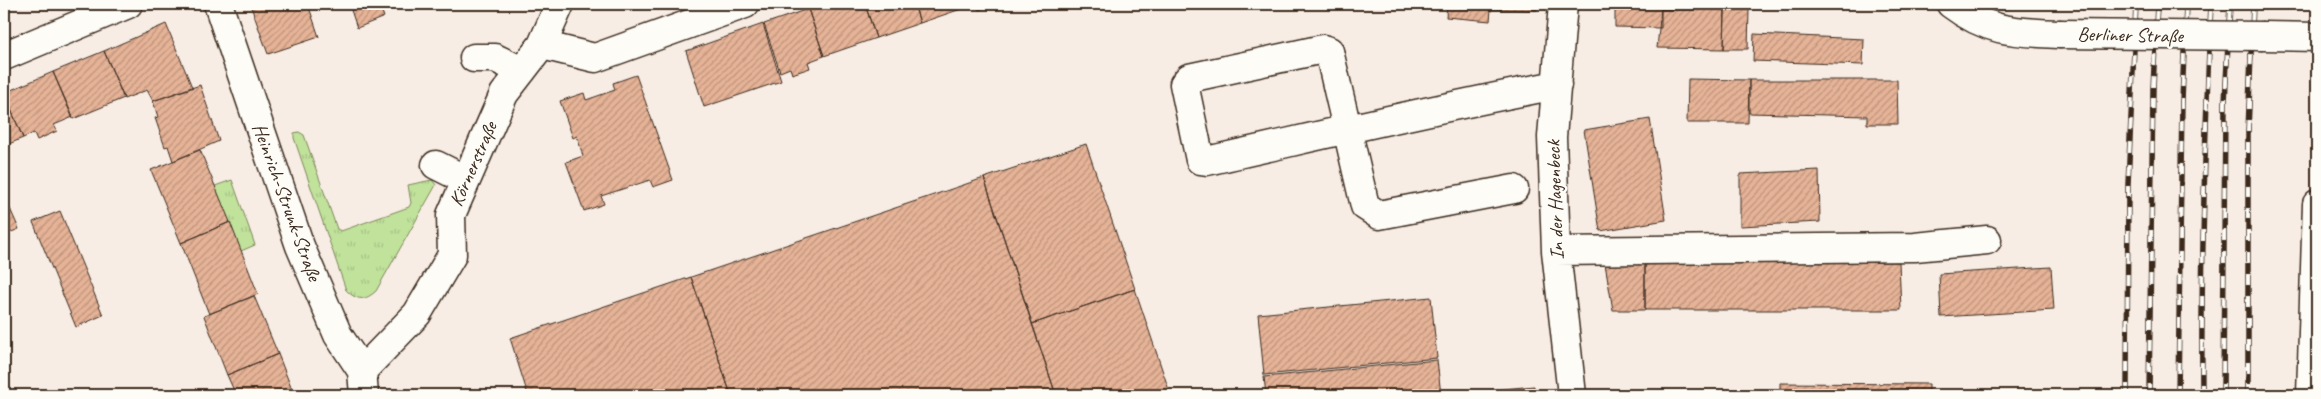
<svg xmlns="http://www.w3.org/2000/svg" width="2321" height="399" viewBox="0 0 2321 399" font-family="Caveat,sans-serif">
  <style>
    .grass { fill: url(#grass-tufts); stroke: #7e865c }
    .building { fill: url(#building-hatch); stroke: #3b2a1e }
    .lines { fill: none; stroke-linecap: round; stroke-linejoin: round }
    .minor-casing { stroke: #3b2a1e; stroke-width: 31 }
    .minor { stroke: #fdfcf7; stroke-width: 28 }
    .rail-casing { stroke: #3b2a1e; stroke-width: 5.5 }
    .rail { stroke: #fdfcf7; stroke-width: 4; stroke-dasharray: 11; stroke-linecap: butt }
    .minor-bridge-casing { stroke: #3b2a1e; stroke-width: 31; stroke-linecap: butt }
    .minor-bridge { stroke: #fdfcf7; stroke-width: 28 }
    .labels { text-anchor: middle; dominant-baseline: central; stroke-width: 5; stroke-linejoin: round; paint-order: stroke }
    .street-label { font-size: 20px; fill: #3b2a1e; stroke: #fdfcf7 }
  </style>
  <defs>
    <pattern id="grass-tufts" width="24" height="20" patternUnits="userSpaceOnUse" patternTransform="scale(1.25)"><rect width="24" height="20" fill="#c0e29b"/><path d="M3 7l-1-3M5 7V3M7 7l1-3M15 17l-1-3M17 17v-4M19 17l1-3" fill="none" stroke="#a6c285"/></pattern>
    <pattern id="building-hatch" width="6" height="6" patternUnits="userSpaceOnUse" patternTransform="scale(1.25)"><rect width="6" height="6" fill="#e6b397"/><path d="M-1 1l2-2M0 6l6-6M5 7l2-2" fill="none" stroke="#bc927b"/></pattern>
  </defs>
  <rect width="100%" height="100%" fill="#f8ede4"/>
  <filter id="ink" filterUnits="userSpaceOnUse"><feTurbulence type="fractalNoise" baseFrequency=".02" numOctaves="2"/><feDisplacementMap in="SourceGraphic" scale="10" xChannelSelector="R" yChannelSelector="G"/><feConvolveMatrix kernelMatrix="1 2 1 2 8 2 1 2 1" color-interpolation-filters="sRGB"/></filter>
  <g filter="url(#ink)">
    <path class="grass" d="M 299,132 L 304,135 L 337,229 L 341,231 L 409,207 L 411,203 L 408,185 L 432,180 L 436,185 L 376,291 C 365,301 357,301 346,290 L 294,138 L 294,133 Z
      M 232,180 L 255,245 L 241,251 L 215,186 Z"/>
    <path class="building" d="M 250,4 L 308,4 L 319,37 L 268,54 Z
      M 349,4 L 379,4 L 384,17 L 357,28 Z
      M 821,4 L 865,4 L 876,38 L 824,56 L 808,9 Z
      M 865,4 L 914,4 L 920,23 L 876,38 Z
      M 914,4 L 962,4 L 964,8 L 920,23 Z
      M 962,4 L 976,4 L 964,8 Z
      M 976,4 L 996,4 L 979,10 Z
      M 1447,4 L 1537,4 L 1537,10 L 1491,9 L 1490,21 L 1446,17 Z
      M 1615,4 L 1670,4 L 1670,9 L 1661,9 L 1661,28 L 1615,27 Z
      M 808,9 L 824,56 L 808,62 L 810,68 L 792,74 L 790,68 L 780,72 L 764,24 Z
      M 1661,9 L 1725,10 L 1724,49 L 1657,48 Z
      M 1725,10 L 1749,10 L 1748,49 L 1724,49 Z
      M 166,24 L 192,87 L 153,101 L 147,90 L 124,99 L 104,51 Z
      M 763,24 L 781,81 L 704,107 L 686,51 Z
      M 1754,34 L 1864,39 L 1863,65 L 1753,61 Z
      M 104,51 L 124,98 L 73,119 L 53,72 Z
      M 53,72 L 73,117 L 54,125 L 57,131 L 37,140 L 34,133 L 23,138 L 4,93 Z
      M 636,75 L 673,180 L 653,187 L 650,180 L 601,196 L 604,204 L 584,211 L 566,162 L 583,156 L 577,136 L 573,138 L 560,101 L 584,93 L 586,100 L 615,90 L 613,83 Z
      M 1688,79 L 1749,80 L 1748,123 L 1687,123 Z
      M 1749,80 L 1897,80 L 1898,124 L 1867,124 L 1867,116 L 1749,113 Z
      M 200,85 L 219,141 L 173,161 L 168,146 L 165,147 L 155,118 L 158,117 L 153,101 Z
      M 4,93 L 23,138 L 4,146 Z
      M 1650,119 L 1666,220 L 1600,231 L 1584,130 Z
      M 1086,144 L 1135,289 L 1032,324 L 984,178 Z
      M 200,150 L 230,222 L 181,243 L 151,170 Z
      M 1819,170 L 1820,222 L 1740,226 L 1740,174 Z
      M 984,178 L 1056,395 L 731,395 L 691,277 Z
      M 7,202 L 19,229 L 4,235 L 4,203 Z
      M 60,211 L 103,315 L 76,327 L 33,222 Z
      M 230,222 L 258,294 L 209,314 L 181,243 Z
      M 1899,262 L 1901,310 L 1645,310 L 1645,263 Z
      M 1645,263 L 1645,310 L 1613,310 L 1605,264 Z
      M 2051,267 L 2054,310 L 1941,317 L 1939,274 Z
      M 691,277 L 731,395 L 528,395 L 510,338 Z
      M 1135,289 L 1170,393 L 1162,395 L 1056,395 L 1032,324 Z
      M 254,296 L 278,354 L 227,375 L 204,316 Z
      M 1431,297 L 1437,358 L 1264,375 L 1258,314 Z
      M 278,354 L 294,395 L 236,395 L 227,375 Z
      M 1437,360 L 1441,395 L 1266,395 L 1264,377 Z
      M 1780,383 L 1929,384 L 1929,395 L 1780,395 Z
      M 1534,386 L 1534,395 L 1484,395 L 1483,391 Z"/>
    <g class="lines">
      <g class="minor-casing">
        <path id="minor" d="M 218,4 L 300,246 L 338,335 L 362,371 L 364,395
          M 1563,4 L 1552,137 L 1556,251 L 1572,395
          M 1951,4 C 1988,32 2014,32 2059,34
          M 2263,36 L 2317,37
          M 542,45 L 595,58 L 745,4
          M 4,56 L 128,4
          M 474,58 L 495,58 L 522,71
          M 436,165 L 466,180
          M 1514,189 L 1379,215 L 1365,206 L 1329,51 L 1323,49 L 1189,78 L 1184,84 L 1200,160 L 1207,161 C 1323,135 1440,107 1557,85
          M 1556,251 L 1915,247 L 1987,240
          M 362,371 L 417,314 L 452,255 L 451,215 L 504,94 L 542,45 L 560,4
          M 2311,395 L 2317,204"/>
      </g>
      <use href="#minor" class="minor"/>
      <g class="rail-casing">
        <path id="rail" d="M 2127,395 L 2128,184 L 2136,4
          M 2149,395 L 2153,88 L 2157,4
          M 2178,395 L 2182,101 L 2186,4
          M 2202,395 C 2201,265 2205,134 2211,4
          M 2223,395 L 2225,102 L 2230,4
          M 2248,395 L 2248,131 L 2253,4"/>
      </g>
      <use href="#rail" class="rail"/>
      <g class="minor-bridge-casing">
        <path id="minor-bridge" d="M 2059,34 L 2263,36"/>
      </g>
      <use href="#minor-bridge" class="minor-bridge"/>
    </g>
  </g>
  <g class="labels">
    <g class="street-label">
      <text transform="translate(2130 35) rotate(1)">Berliner Straße</text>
      <text transform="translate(473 164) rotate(-66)">Körnerstraße</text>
      <text transform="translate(1555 200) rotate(-92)">In der Hagenbeck</text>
      <text transform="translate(287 202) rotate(70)">Heinrich-Strunk-Straße</text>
    </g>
  </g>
  <rect width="2321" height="399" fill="none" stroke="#fdfcf7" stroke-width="20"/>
  <rect x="10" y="10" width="2301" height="379" fill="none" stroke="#3b2a1e" stroke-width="2" filter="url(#ink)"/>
</svg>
